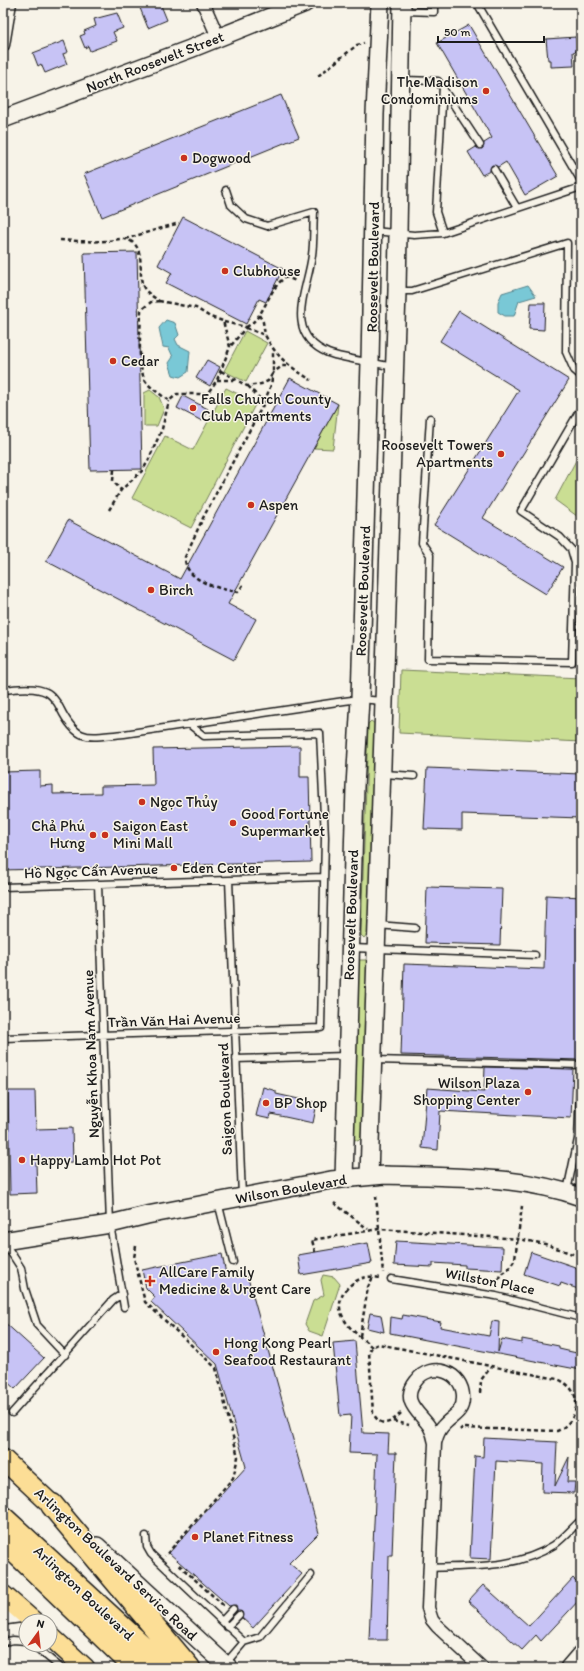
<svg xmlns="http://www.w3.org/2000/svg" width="584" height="1671" viewBox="0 0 584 1671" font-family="Itim,sans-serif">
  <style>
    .green { fill: #cade93; stroke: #737d58 }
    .water { fill: #79c8d6; stroke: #54838c }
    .building { fill: #c7c3f5; stroke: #1c1c1c }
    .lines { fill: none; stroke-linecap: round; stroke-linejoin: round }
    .lane-casing { stroke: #1c1c1c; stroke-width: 9 }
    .street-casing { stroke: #1c1c1c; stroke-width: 15 }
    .secondary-casing { stroke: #1c1c1c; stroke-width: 20 }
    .primary-casing { stroke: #1c1c1c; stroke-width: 22 }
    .highway-casing { stroke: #1c1c1c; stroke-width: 25 }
    .path { stroke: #1c1c1c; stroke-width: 2.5; stroke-dasharray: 4 3; stroke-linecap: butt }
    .lane { stroke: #f7f3e8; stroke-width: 6 }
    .street { stroke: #f7f3e8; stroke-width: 12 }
    .secondary { stroke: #f7f3e8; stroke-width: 17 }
    .primary { stroke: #fcde96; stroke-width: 19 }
    .highway { stroke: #fcde96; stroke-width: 22 }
    .poi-dot { fill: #c8321e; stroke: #f7f3e8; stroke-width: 1.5 }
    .labels { text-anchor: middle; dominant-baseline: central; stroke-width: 3; stroke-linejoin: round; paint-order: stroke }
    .street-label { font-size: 15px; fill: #1c1c1c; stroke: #f7f3e8 }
    .poi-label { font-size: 15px; fill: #1c1c1c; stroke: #f7f3e8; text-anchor: start }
  </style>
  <rect width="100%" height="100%" fill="#f7f3e8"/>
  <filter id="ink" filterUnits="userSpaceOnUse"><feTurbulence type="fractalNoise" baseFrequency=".025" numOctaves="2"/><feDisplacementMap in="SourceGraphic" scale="8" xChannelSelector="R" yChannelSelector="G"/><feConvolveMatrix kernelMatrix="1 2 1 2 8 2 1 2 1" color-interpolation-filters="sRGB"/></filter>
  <g filter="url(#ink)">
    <path class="green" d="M 245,331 L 267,343 L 246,382 L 224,371 Z
      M 226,388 L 256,403 L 191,528 L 132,498 L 165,436 L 193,450 Z
      M 150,390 L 159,397 L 164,409 L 157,426 L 144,426 L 144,393 Z
      M 338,404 L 333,449 L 314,448 Z
      M 581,451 L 581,519 L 555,500 Z
      M 401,670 L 581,678 L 581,742 L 399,733 Z
      M 371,721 L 375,724 L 368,933 L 364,938 L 361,935 L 368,724 Z
      M 358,960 L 368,960 L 361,1138 L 358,1141 L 352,1138 Z
      M 323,1275 L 334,1277 L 340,1284 L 323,1336 L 309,1331 L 305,1324 L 313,1301 L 324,1295 L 321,1280 Z"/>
    <path class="water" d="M 528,285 L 536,296 L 519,301 L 514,316 L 505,316 L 498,312 L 498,302 L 502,293 Z
      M 166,320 L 175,323 L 179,335 L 175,339 L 178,345 L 190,351 L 188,372 L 180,377 L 173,375 L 169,363 L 173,357 L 169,348 L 163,347 L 159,328 Z"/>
    <path class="building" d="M 138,3 L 160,3 L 167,20 L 148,28 Z
      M 117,13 L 123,28 L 113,32 L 117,41 L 90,51 L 88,46 L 85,48 L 80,36 L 85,34 L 84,31 L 96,26 L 94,19 Z
      M 469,25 L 558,176 L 525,195 L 506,162 L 498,167 L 492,165 L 490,171 L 482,175 L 468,152 L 476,147 L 482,149 L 484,143 L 492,138 L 437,43 Z
      M 576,37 L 577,51 L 573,52 L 574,66 L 551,67 L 551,60 L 548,60 L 546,39 Z
      M 64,41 L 68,52 L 63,54 L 67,64 L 45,73 L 41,64 L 38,66 L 33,53 Z
      M 281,95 L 299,137 L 102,217 L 84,174 Z
      M 183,217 L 283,269 L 266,302 L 259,299 L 246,324 L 166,283 L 172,273 L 158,265 Z
      M 137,252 L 142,469 L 90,470 L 84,253 Z
      M 531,303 L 545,303 L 544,330 L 529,329 Z
      M 459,311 L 569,380 L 483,518 L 563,567 L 546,594 L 434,525 L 519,390 L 440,341 Z
      M 207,360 L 220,367 L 210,386 L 196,378 Z
      M 290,378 L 338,404 L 228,604 L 256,619 L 234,660 L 46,561 L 68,520 L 180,579 Z
      M 183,396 L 208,409 L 202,421 L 177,408 Z
      M 300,746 L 300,777 L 309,777 L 311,862 L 3,870 L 3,772 L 40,771 L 40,786 L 53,785 L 53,794 L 101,793 L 101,786 L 154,785 L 153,749 Z
      M 427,768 L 581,774 L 581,818 L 462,814 L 462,830 L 424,829 Z
      M 427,887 L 502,889 L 500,945 L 425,943 Z
      M 546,895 L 581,897 L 581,1060 L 401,1055 L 404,964 L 544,969 Z
      M 485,1067 L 573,1069 L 571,1118 L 440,1111 L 438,1150 L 422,1148 L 427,1088 L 484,1092 Z
      M 263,1087 L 276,1091 L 276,1094 L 317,1103 L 313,1123 L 271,1114 L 270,1119 L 256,1116 Z
      M 8,1091 L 35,1091 L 36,1129 L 72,1128 L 73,1162 L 36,1163 L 37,1193 L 10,1194 Z
      M 396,1241 L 503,1247 L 502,1270 L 465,1268 L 465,1265 L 433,1263 L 433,1267 L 394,1265 Z
      M 368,1243 L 372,1263 L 301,1275 L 298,1255 Z
      M 531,1252 L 581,1269 L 581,1290 L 561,1283 L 560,1286 L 524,1274 Z
      M 222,1254 L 226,1274 L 246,1271 L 319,1533 L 289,1563 L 302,1574 L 253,1628 L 242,1618 L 242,1612 L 237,1611 L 236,1605 L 229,1606 L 169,1553 L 246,1467 L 217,1364 L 151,1302 L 155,1297 L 146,1288 L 142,1270 Z
      M 370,1313 L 381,1315 L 384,1332 L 367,1328 Z
      M 403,1315 L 441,1322 L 440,1327 L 489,1336 L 492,1321 L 499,1322 L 498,1352 L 502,1339 L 522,1343 L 522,1339 L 559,1346 L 559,1349 L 581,1354 L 581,1370 L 390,1333 L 391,1317 L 402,1319 Z
      M 3,1321 L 44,1358 L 15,1389 L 3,1378 Z
      M 355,1341 L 363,1433 L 389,1434 L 388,1453 L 396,1453 L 392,1555 L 389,1555 L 387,1640 L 369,1640 L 377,1454 L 349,1453 L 351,1415 L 340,1416 L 333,1343 Z
      M 484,1438 L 557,1442 L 555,1486 L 569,1457 L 567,1482 L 575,1482 L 574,1493 L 542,1492 L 543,1464 L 496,1461 L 491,1559 L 470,1558 L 475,1456 L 483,1457 Z
      M 573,1578 L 581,1586 L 581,1598 L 541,1641 L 536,1635 L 522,1650 L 468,1601 L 483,1585 L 529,1626 Z"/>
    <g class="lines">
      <g class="lane-casing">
        <path id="lane" d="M 477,3 L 581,181
          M 404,11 L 434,12 L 434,3
          M 403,80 L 438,81 L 480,145
          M 443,86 L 436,212 L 443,233
          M 494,169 L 517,208
          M 226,190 L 231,205 L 246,219 L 267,226 L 314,212 C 313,226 314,241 312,255 C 308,290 282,333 328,353 C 344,359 376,363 394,367
          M 374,231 L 414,235 L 443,233 L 581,187
          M 398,291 L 412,291 L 567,243 L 566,352 L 574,370 L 581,376
          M 430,418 L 422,543 L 430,555 L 428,659 L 572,662 L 575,563 L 571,549 L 560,537 L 521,511 L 581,408
          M 3,690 C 16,689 34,686 46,692 C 51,694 58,703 60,708 C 78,744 88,737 124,734 L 344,701 L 360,699 L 382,701
          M 384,774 L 414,776
          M 229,880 L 242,1196
          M 98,884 L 110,1224 L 124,1307
          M 3,887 L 324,877
          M 377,925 L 415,928
          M 352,948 L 535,955
          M 3,1038 L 321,1028 L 325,837 L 320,733 L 204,736 L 189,724
          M 236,1059 L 346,1056
          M 374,1060 L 581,1065 L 578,1139 L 567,1191
          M 218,1202 L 233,1262
          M 4,1242 L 21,1268 L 25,1289 L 37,1325 L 65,1355
          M 391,1279 L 496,1296 L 581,1318
          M 12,1413 L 113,1300 L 122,1294
          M 146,1536 L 147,1547 L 151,1554 L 244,1642
          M 429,1568 C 471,1566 517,1569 554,1545 C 564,1538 572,1528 581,1520
          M 222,1621 L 233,1609
          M 227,1627 L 239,1615
          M 3,1642 L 13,1640 L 26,1641
          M 33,1645 L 61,1668
          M 226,1663 L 244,1642 L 260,1637 L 311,1575"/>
      </g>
      <g class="street-casing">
        <path id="street" d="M 203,3 L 218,37
          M 3,45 L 10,3
          M 435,1443 C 434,1437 432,1431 429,1426 C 419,1412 400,1401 416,1381 C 431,1360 464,1372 463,1398 C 463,1414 451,1416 443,1426 C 438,1431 437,1436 435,1443 L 428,1608 L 432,1620 L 437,1626 L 482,1668"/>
      </g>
      <g class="secondary-casing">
        <path id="secondary" d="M 3,119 L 190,49 L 305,3
          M 369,1176 L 397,291 L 402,3
          M 344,1179 L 355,787 L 360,699 L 370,362 L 375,114 L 380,3
          M 3,1241 L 110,1224 L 147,1215 L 331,1180 L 385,1175 C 450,1177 519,1175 581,1197
          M 97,1546 L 229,1668
          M 3,1616 L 24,1613
          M 569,1668 L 581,1654"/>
      </g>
      <g class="primary-casing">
        <path id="primary" d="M 3,1459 L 52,1505
          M 3,1595 L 33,1621
          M 50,1636 L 85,1668"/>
      </g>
      <g class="highway-casing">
        <path id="highway" d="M 52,1505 L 189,1668
          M 3,1518 L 166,1668
          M 3,1540 L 136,1668"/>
      </g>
      <path class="path" d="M 318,76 L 357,45 L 364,43
        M 125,239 L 179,223
        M 60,240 C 75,241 91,242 106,241 C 112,241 119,238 124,239 C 148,243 137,272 143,286 C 146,293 154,297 159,301
        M 159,301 L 196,308 L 210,317 L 223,321 L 230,347 L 217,380 L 207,394 L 177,394 L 169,401 C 162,395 153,390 147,383 C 136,370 141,327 141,310 L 151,302 Z
        M 259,315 L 263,322 L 265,335
        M 224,322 L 246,327 L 230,347
        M 246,327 C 266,317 267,289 286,277 L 296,281
        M 246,328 L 265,335 C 277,358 289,366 311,380
        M 221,371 L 247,386 L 261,384 L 268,381 L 273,373 L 273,351
        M 217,380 L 235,380
        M 248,386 L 264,403
        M 114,470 L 113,481 L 121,490
        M 109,510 L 121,490 L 143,470 L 148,461 L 162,429 L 169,401
        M 243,585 L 238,592 C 219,589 184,581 185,557 L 203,518 L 264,403 L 271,385 L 273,373 L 282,366 L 288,366
        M 120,867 L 121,874
        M 376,1196 L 383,1273
        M 334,1203 L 368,1229
        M 136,1246 L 134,1258 L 145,1302 L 216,1368 L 238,1457 L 233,1478 L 165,1556
        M 315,1252 L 312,1240 L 379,1229 L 518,1239 L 545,1244 L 581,1257
        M 496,1286 L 500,1275 L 509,1268 L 515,1259 L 522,1206
        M 360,1336 L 368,1287 L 373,1277
        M 372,1347 C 361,1337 348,1329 342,1315 C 334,1298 350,1280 367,1277 C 372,1276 378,1278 382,1278
        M 480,1393 L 481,1380 L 491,1367
        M 401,1413 C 391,1423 381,1429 373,1413 L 369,1352 L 372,1347 L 378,1344 L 557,1379 C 584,1389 581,1420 557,1431 L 462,1428 L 460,1430
        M 393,1421 L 409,1425
        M 179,1565 L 224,1606"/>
      <use href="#lane" class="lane"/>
      <use href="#street" class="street"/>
      <use href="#secondary" class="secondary"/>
      <use href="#primary" class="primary"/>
      <use href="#highway" class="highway"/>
    </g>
  </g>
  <g class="poi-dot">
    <circle cx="486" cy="91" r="4"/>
    <circle cx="184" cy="158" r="4"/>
    <circle cx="225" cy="271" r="4"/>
    <circle cx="113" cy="361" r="4"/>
    <circle cx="193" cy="408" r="4"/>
    <circle cx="501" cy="454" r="4"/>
    <circle cx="251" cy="505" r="4"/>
    <circle cx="151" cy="590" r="4"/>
    <circle cx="142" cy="802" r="4"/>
    <circle cx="233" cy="823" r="4"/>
    <circle cx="93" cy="835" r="4"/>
    <circle cx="105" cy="835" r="4"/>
    <circle cx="174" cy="868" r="4"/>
    <circle cx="528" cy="1092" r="4"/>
    <circle cx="266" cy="1103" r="4"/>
    <circle cx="22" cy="1160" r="4"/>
    <path d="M148 1275h4v4h4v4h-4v4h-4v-4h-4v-4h4z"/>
    <circle cx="216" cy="1352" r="4"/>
    <circle cx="195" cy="1537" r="4"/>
  </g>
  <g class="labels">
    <g class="street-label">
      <text transform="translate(155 62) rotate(-21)">North Roosevelt Street</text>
      <text transform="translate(373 267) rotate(-89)">Roosevelt Boulevard</text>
      <text transform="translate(363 591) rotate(-88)">Roosevelt Boulevard</text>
      <text transform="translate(91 871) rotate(-2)">Hồ Ngọc Cẩn Avenue</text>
      <text transform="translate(351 915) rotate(-88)">Roosevelt Boulevard</text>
      <text transform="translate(174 1020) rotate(-2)">Trần Văn Hai Avenue</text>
      <text transform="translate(91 1054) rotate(-92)">Nguyễn Khoa Nam Avenue</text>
      <text transform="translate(225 1099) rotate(-92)">Saigon Boulevard</text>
      <text transform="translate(291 1189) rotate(-10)">Wilson Boulevard</text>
      <text transform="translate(490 1281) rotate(11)">Willston Place</text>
      <text transform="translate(116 1564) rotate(43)">Arlington Boulevard Service Road</text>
      <text transform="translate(84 1593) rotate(43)">Arlington Boulevard</text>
    </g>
    <g class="poi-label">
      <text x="478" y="82" text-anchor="end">The Madison<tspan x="478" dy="17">Condominiums</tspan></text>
      <text x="192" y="158">Dogwood</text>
      <text x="233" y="271">Clubhouse</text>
      <text x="121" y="361">Cedar</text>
      <text x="201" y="399">Falls Church County<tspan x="201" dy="17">Club Apartments</tspan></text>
      <text x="493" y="445" text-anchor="end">Roosevelt Towers<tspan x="493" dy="17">Apartments</tspan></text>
      <text x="259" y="505">Aspen</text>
      <text x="159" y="590">Birch</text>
      <text x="150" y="802">Ngọc Thủy</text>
      <text x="241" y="814">Good Fortune<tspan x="241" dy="17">Supermarket</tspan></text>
      <text x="85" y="826" text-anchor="end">Chả Phú<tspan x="85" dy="17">Hưng</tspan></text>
      <text x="113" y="826">Saigon East<tspan x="113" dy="17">Mini Mall</tspan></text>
      <text x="182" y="868">Eden Center</text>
      <text x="520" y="1083" text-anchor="end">Wilson Plaza<tspan x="520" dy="17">Shopping Center</tspan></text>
      <text x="274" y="1103">BP Shop</text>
      <text x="30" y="1160">Happy Lamb Hot Pot</text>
      <text x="159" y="1272">AllCare Family<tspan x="159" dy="17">Medicine &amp; Urgent Care</tspan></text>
      <text x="224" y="1343">Hong Kong Pearl<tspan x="224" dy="17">Seafood Restaurant</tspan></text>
      <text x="203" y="1537">Planet Fitness</text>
    </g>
  </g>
  <rect width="584" height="1671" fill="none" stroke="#f7f3e8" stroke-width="16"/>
  <rect x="8" y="8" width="568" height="1655" fill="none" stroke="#1c1c1c" stroke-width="1.5" filter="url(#ink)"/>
  <g transform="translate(38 1633) rotate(15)"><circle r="19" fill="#f7f3e8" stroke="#9f9d96"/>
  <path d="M0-3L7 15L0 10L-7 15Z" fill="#c8321e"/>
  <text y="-6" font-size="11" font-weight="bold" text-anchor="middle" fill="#1c1c1c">N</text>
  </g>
  <path d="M438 36v6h106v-6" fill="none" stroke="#1c1c1c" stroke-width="2"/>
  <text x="444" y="36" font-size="12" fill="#1c1c1c" stroke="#f7f3e8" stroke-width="3" paint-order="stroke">50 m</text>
</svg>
